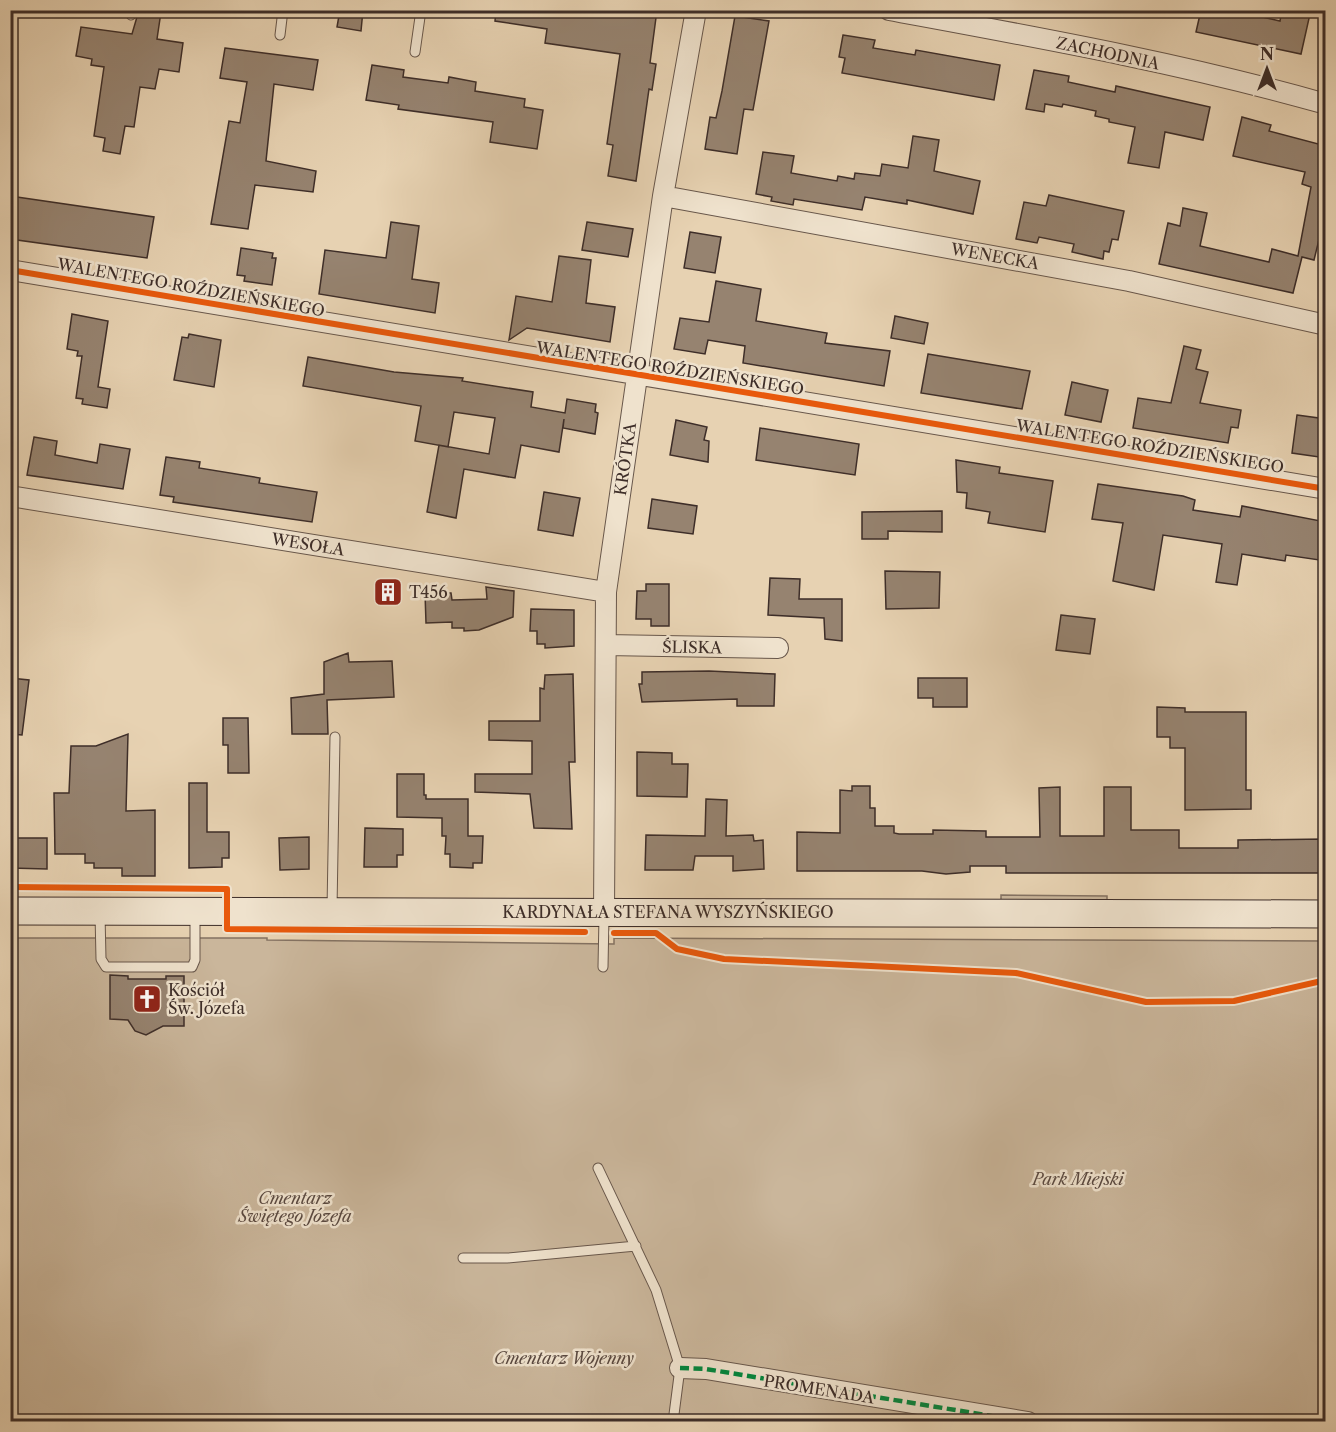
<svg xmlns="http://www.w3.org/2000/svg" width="1336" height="1432" viewBox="0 0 1336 1432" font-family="'Libre Caslon Text',serif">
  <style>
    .green { fill: #cab69b; stroke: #847262; stroke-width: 1.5 }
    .building { fill: #968370; stroke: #3e2e29; stroke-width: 1.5 }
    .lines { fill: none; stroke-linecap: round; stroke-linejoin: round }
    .lane-casing { stroke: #68574b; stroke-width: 11 }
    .street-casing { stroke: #68574b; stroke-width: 22 }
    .secondary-casing { stroke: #3e2e29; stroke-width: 29 }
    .lane { stroke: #efe2cd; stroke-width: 9 }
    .street { stroke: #efe2cd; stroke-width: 20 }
    .secondary { stroke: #efe2cd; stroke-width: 27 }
    .quiet { stroke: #00873e; stroke-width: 4.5; stroke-dasharray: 9 4.5; stroke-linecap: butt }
    .cycleway-casing { stroke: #efe2cd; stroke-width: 10 }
    .cycleway { stroke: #e8590c; stroke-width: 6 }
    .labels { text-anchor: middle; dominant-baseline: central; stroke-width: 5; stroke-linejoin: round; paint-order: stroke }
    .street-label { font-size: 16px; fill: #3e2e29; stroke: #efe2cd }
    .poi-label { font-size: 16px; fill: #3e2e29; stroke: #efe2cd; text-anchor: start }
    .park-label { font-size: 16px; font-style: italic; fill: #5a4940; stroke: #efe2cd }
  </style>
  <rect width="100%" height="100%" fill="#e7d2b2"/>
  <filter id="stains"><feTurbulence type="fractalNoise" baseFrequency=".00333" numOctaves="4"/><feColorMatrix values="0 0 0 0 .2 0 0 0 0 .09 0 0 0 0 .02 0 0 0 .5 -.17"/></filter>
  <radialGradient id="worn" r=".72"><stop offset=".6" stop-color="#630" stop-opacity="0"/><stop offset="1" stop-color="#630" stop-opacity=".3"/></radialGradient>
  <path class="green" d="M 1001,895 L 1107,896 L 1107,901 L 1001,900 Z
    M 11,938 L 267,938 L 267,940 L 614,944 L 614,938 L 1325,941 L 1325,1421 L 11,1422 Z"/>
  <path class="building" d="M 139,10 L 161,12 L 157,39 L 183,43 L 179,72 L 159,69 L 155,89 L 140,87 L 134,127 L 125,126 L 120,154 L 103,151 L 105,138 L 94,136 L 104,67 L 91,65 L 92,59 L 76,56 L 81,27 L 132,34 Z
    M 340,10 L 363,10 L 361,31 L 337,27 Z
    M 496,10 L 657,10 L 650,63 L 656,64 L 652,90 L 649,89 L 636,181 L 608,176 L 613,145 L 607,144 L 620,54 L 545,43 L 547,29 L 495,21 Z
    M 1201,10 L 1232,10 L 1280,21 L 1282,10 L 1310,14 L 1301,54 L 1196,32 Z
    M 735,16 L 769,21 L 753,110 L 744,109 L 737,154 L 705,149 L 710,117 L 716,118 L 722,91 Z
    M 843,35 L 875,40 L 873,48 L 915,55 L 916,50 L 1000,65 L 994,100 L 842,73 L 845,58 L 839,57 Z
    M 225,48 L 318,60 L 313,90 L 274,84 L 266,161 L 316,171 L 313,192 L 255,185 L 248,229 L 211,224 L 229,121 L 240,123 L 247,82 L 220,78 Z
    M 372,65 L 404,70 L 403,77 L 448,83 L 449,77 L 476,82 L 475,91 L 525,99 L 524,107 L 543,110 L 537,149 L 490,142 L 493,122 L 398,109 L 399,105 L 366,100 Z
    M 1034,70 L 1069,76 L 1068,82 L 1115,92 L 1116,86 L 1210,107 L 1203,140 L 1165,132 L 1159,168 L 1128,163 L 1135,127 L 1109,122 L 1109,119 L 1095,116 L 1096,111 L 1063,104 L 1062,107 L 1045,104 L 1044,112 L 1026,109 Z
    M 1242,117 L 1271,125 L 1269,131 L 1326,146 L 1326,211 L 1314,260 L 1302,257 L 1293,293 L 1159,264 L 1168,223 L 1180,226 L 1183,208 L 1207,213 L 1200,246 L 1269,262 L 1272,249 L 1298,256 L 1311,187 L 1302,184 L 1305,172 L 1233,156 Z
    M 913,136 L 939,140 L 934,171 L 980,181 L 973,214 L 907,200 L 907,204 L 865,197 L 862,210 L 794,199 L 793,205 L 771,201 L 772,197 L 756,194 L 763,152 L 794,156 L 791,173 L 837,181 L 838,176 L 854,179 L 855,173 L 880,176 L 882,164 L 908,168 Z
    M 1049,195 L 1124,211 L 1118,240 L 1112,239 L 1109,252 L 1104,251 L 1103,259 L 1072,252 L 1074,244 L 1039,237 L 1037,243 L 1016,239 L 1024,202 L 1046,206 Z
    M 10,196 L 154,217 L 147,258 L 10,239 Z
    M 391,222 L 419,226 L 412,279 L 439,283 L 435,313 L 319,294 L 325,250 L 386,258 Z
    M 587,222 L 633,229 L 628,257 L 582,250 Z
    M 690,232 L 721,237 L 715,273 L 684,268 Z
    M 241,248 L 273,253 L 272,258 L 276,258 L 272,285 L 244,281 L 245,276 L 237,275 Z
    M 559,256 L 591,260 L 586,303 L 615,307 L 610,342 L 527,328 L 509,340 L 516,296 L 552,302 Z
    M 716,281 L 761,289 L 756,321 L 827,333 L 825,343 L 890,351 L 884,386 L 743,363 L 745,346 L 708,340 L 705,354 L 674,349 L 680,318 L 709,322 Z
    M 72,314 L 108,321 L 98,387 L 110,389 L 107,408 L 82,404 L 83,399 L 76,398 L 82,356 L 77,356 L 78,351 L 67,349 Z
    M 895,316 L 928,323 L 924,344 L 891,338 Z
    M 189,334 L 221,340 L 214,387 L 174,380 L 182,337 L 188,338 Z
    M 1184,346 L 1201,350 L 1196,369 L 1208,372 L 1200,403 L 1241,410 L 1238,428 L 1231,427 L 1228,443 L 1133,428 L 1138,398 L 1171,403 Z
    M 928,354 L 1030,371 L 1022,409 L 921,393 Z
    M 308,357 L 394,372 L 463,378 L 462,381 L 533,392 L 531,407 L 565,413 L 567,399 L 596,404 L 595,412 L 598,413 L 595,434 L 563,428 L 564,419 L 559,452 L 521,445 L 515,478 L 464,469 L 456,518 L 427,512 L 439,445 L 489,454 L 495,418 L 454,412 L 448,447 L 415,441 L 421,406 L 303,386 Z
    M 1072,382 L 1108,390 L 1101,422 L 1065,415 Z
    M 1297,415 L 1326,419 L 1326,458 L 1292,453 Z
    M 676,420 L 707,427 L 704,440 L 709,441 L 708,462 L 670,455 Z
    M 760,428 L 859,444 L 855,475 L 756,460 Z
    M 34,437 L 57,441 L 55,455 L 97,463 L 100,444 L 130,449 L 123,489 L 27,475 Z
    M 166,457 L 200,462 L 199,468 L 260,478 L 259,483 L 317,492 L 312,522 L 173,502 L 174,497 L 160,495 Z
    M 956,460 L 1000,467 L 999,473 L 1053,481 L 1045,532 L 988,523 L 990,512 L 966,508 L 967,493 L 957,492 Z
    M 1098,484 L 1183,496 L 1195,500 L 1193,510 L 1240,517 L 1242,506 L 1326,522 L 1326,561 L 1286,555 L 1285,561 L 1242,554 L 1237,585 L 1216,582 L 1222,544 L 1163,535 L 1154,590 L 1113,581 L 1123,523 L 1092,519 Z
    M 544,492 L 580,498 L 573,536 L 538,530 Z
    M 652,499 L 697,506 L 693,534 L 648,528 Z
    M 942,511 L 942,532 L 888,531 L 888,539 L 862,539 L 862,512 Z
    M 885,571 L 940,572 L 939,608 L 886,609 Z
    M 770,578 L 800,579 L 799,599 L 842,599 L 842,641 L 825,639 L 824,618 L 768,615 Z
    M 646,584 L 669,584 L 669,626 L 651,626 L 651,619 L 636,619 L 637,591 L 646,591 Z
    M 486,587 L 514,591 L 513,617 L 479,630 L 464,631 L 464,628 L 452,628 L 452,622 L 426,623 L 425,593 L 451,593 L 452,600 L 487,599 Z
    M 531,609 L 574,610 L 574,646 L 545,648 L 545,644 L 537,644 L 537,631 L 530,631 Z
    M 1061,615 L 1095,619 L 1090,654 L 1056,650 Z
    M 348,653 L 349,662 L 392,661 L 394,697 L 327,700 L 328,734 L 292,734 L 291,698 L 324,694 L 324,662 Z
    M 709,671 L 775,674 L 774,706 L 737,706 L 737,699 L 642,702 L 639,684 L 642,684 L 642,672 Z
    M 573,674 L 575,762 L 569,762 L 572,829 L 534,828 L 530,794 L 475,792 L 475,774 L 532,774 L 532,741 L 489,740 L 489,721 L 540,721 L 540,688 L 544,689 L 545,675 Z
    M 10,678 L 29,680 L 22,735 L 10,734 Z
    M 918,678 L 967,678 L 967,707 L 933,707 L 933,698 L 918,698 Z
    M 1157,707 L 1185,708 L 1185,712 L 1246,712 L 1246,790 L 1251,790 L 1251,809 L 1185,810 L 1185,748 L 1170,748 L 1170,737 L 1157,737 Z
    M 223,718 L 248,718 L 249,773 L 228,773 L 228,745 L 223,745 Z
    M 128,734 L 126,811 L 155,810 L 155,876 L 122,876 L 122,868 L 94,868 L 94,863 L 85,863 L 85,854 L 55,854 L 54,793 L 69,793 L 71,746 L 96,746 Z
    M 637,752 L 672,753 L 672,764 L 688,764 L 687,797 L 637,796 Z
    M 397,774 L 424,774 L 424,795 L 426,795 L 426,799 L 468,799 L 468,836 L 483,836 L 482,863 L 473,863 L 473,868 L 450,867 L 450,854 L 445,854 L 446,836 L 442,836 L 442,818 L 397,817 Z
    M 189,783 L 207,783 L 207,832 L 229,832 L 229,858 L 222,858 L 222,867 L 189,868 Z
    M 852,786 L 870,786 L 870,808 L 875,808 L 875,826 L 894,826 L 894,833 L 899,834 L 933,834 L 933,830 L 986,831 L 986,837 L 1040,837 L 1039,788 L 1060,787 L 1060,836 L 1104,836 L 1104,787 L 1131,787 L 1131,830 L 1179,830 L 1179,848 L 1238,848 L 1238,840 L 1326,839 L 1326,873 L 1006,873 L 1006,866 L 970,866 L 970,872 L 946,874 L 922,871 L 797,871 L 797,832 L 840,833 L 840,790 L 852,791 Z
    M 706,799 L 727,800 L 726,836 L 753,835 L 754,841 L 763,840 L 764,869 L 733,871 L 733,856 L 695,856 L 693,870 L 645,870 L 646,835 L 705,836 Z
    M 365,828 L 403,829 L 403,855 L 397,855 L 397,867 L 364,867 Z
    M 309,837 L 309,869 L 280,870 L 279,838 Z
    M 14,838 L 47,838 L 47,869 L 10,868 Z
    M 110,975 L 128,976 L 128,979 L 166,979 L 166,976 L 184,976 L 184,1026 L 163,1026 L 146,1035 L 135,1031 L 128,1020 L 110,1019 Z"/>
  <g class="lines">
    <g class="lane-casing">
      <path id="lane" d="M 131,15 L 132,10
        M 280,35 L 283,10
        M 415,52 L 421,10
        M 332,909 L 335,737
        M 100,914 L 101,959 L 106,967 L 192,967 L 195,960 L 195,915
        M 603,967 L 604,916
        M 598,1168 L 656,1290 L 680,1368 L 673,1422
        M 463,1258 L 507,1258 L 636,1246"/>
    </g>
    <g class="street-casing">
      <path id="street" d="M 889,10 C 1035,37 1182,63 1326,104
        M 663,196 L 1129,281 L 1326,325
        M 10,270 L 1326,489
        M 10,496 L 606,592
        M 606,645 L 778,648
        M 604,913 L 606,592 L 663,196 L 696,10
        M 680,1368 L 706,1369 L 1028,1422"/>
    </g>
    <g class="secondary-casing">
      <path id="secondary" d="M 10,911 L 1326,914"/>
    </g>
    <use href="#lane" class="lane"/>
    <use href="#street" class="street"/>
    <use href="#secondary" class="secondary"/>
    <path class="quiet" d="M 680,1368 L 706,1369 L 1028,1422"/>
    <g class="cycleway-casing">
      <path id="cycleway" d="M 10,270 L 1326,489
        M 10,887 L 227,889 L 227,929 L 585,932
        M 614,933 L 656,933 L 677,949 L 724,959 L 1016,973 L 1146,1002 L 1234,1001 L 1326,980"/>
    </g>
    <use href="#cycleway" class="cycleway"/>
  </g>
  <defs>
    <g id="building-square" transform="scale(1.5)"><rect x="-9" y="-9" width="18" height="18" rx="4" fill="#8f2418" stroke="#efe2cd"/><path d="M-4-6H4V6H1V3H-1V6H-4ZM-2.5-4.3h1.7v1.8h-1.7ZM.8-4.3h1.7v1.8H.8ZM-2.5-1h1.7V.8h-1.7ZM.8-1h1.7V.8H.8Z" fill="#fff"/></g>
    <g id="church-square" transform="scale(1.5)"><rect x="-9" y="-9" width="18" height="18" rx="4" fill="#8f2418" stroke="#efe2cd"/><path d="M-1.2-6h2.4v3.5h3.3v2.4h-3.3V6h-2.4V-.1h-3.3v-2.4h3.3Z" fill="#fff"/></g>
  </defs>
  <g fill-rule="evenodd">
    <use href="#building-square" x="388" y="592"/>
    <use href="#church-square" x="147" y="999"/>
  </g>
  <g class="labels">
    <g class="street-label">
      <text transform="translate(1108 53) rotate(12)">ZACHODNIA</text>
      <text transform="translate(995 256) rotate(10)">WENECKA</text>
      <text transform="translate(191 287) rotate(10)">WALENTEGO ROŹDZIEŃSKIEGO</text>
      <text transform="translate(670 368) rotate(9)">WALENTEGO ROŹDZIEŃSKIEGO</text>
      <text transform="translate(1150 446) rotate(9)">WALENTEGO ROŹDZIEŃSKIEGO</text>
      <text transform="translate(625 459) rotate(-82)">KRÓTKA</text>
      <text transform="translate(308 544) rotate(9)">WESOŁA</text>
      <text transform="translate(692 647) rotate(1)">ŚLISKA</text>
      <text x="668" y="912">KARDYNAŁA STEFANA WYSZYŃSKIEGO</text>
      <text transform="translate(819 1389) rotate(9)">PROMENADA</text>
    </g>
    <g class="poi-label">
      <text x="409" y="592">T456</text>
      <text x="168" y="990">Kościół<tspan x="168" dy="18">Św. Józefa</tspan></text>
    </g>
    <g class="park-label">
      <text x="1078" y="1179">Park Miejski</text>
      <text x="295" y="1198">Cmentarz<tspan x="295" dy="18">Świętego Józefa</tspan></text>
      <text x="564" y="1358">Cmentarz Wojenny</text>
    </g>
  </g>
  <rect width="1336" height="1432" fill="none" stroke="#e7d2b2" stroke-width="36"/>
  <rect x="12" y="12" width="1312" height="1408" fill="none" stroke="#3e2e29" stroke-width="3"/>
  <rect x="18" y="18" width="1300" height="1396" fill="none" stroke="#3e2e29" stroke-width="1.5"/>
  <g transform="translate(1267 69)" stroke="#efe2cd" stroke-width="4.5" paint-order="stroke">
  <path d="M0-4.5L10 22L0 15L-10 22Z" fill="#3e2e29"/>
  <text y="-9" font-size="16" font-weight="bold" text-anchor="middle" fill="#3e2e29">N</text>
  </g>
  <rect width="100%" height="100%" filter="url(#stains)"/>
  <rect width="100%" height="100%" fill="url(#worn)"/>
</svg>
